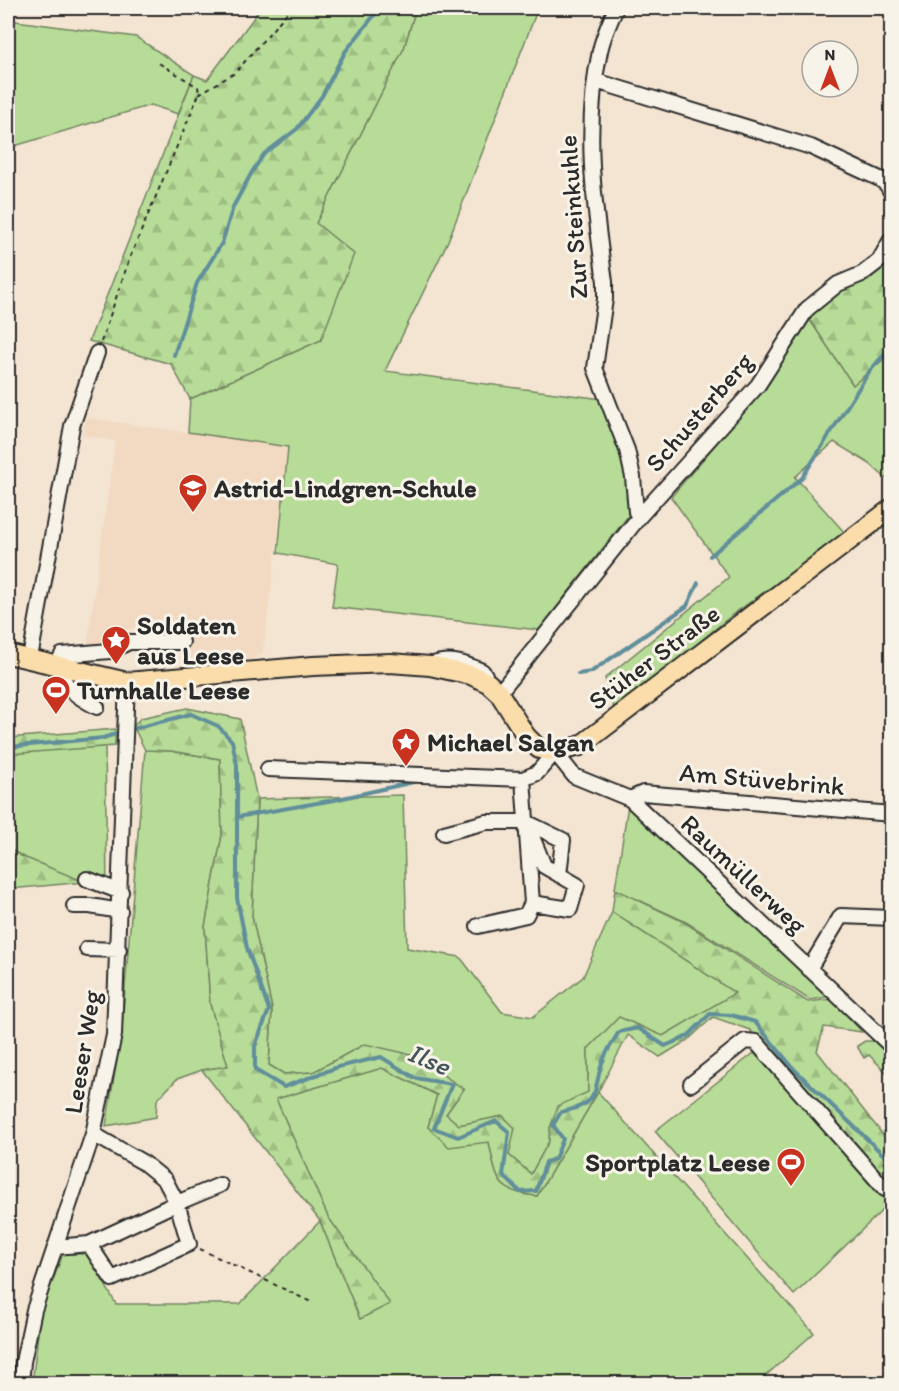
<svg xmlns="http://www.w3.org/2000/svg" width="899" height="1391" viewBox="0 0 899 1391" font-family="Itim,sans-serif">
  <style>
    .built { fill: #f2dac2 }
    .grass { fill: #b7dc97; stroke: #718461; stroke-width: 1.5 }
    .forest { fill: url(#forest-firs); stroke: #718461; stroke-width: 1.5 }
    .lines { fill: none; stroke-linecap: round; stroke-linejoin: round }
    .stream { stroke: #618e9b; stroke-width: 4 }
    .minor-casing { stroke: #2b2b2b; stroke-width: 18 }
    .major-casing { stroke: #2b2b2b; stroke-width: 22 }
    .path { stroke: #2b2b2b; stroke-width: 2; stroke-dasharray: 4.5 4.5; stroke-linecap: butt }
    .minor { stroke: #f7f3e8; stroke-width: 14 }
    .major { stroke: #faddab; stroke-width: 18 }
    .labels { text-anchor: middle; dominant-baseline: central; stroke-width: 6; stroke-linejoin: round; paint-order: stroke }
    .street-label { font-size: 26px; fill: #2b2b2b; stroke: #f7f3e8 }
    .poi-label { font-size: 26px; font-weight: bold; fill: #2b2b2b; stroke: #f7f3e8; text-anchor: start }
    .water-label { font-size: 27px; font-style: italic; fill: #42545a; stroke: #f7f3e8 }
  </style>
  <defs>
    <pattern id="forest-firs" width="22" height="20" patternUnits="userSpaceOnUse" patternTransform="scale(1.5)"><rect width="22" height="20" fill="#b7dc97"/><path d="M5 1l3.5 6h-7zM16 11l3.5 6h-7z" fill="#9ebd82"/></pattern>
  </defs>
  <rect width="100%" height="100%" fill="#f4e4d2"/>
  <filter id="ink" filterUnits="userSpaceOnUse"><feTurbulence type="fractalNoise" baseFrequency=".0167" numOctaves="2"/><feDisplacementMap in="SourceGraphic" scale="12" xChannelSelector="R" yChannelSelector="G"/><feConvolveMatrix kernelMatrix="1 2 1 2 8 2 1 2 1" color-interpolation-filters="sRGB"/></filter>
  <g filter="url(#ink)">
    <path class="built" d="M 87,418 L 289,447 L 263,653 L 252,659 L 189,662 L 188,630 L 116,629 L 114,644 L 87,647 L 115,441 L 82,435 Z"/>
    <path class="grass" d="M 416,8 L 538,8 L 448,241 L 385,371 L 602,399 L 627,464 L 629,501 L 628,516 L 539,630 L 332,607 L 338,564 L 278,553 L 288,447 L 188,432 L 190,399 L 321,340 L 316,223 L 404,48 Z
      M 8,20 L 136,37 L 194,75 L 178,114 L 151,105 L 8,148 Z
      M 808,317 L 853,385 L 891,353 L 891,483 L 870,464 L 834,442 L 795,477 L 846,534 L 732,615 L 615,712 L 605,678 L 729,577 L 671,497 L 763,388 Z
      M 105,745 L 107,886 C 73,880 36,866 8,848 L 8,754 Z
      M 145,750 L 171,751 L 220,759 L 222,835 L 205,927 L 210,1004 L 228,1066 L 202,1070 L 177,1079 L 157,1100 L 156,1117 L 106,1126 L 121,1035 Z
      M 403,795 L 407,948 L 460,957 L 502,1012 L 533,1017 L 583,977 L 612,912 L 736,993 L 663,1036 L 619,1018 L 588,1049 L 588,1092 L 550,1128 L 549,1141 L 531,1174 L 509,1155 L 503,1116 L 459,1125 L 446,1114 L 464,1089 L 365,1044 L 313,1072 L 284,1074 L 269,1065 L 272,1009 L 252,916 L 257,799 Z
      M 628,805 L 809,976 L 827,997 L 810,1000 L 686,922 L 615,889 Z
      M 754,1053 L 891,1202 L 794,1295 L 655,1131 Z
      M 382,1068 L 437,1095 L 428,1127 L 489,1142 C 497,1179 495,1192 537,1196 L 598,1092 L 814,1333 L 763,1378 L 767,1383 L 32,1384 L 41,1310 L 63,1254 L 88,1254 L 116,1304 L 240,1304 L 320,1221 L 360,1319 L 389,1304 L 328,1217 L 276,1099 Z"/>
    <path class="forest" d="M 261,8 L 416,8 L 404,48 L 316,223 L 354,254 L 321,340 L 190,399 L 171,364 L 89,341 L 194,75 L 207,80 Z
      M 891,252 L 891,353 L 853,385 L 808,317 L 822,300 Z
      M 187,708 L 240,719 L 257,799 L 252,916 L 272,1009 L 269,1065 L 284,1074 L 313,1072 L 365,1044 L 413,1055 L 464,1089 L 446,1114 L 459,1125 L 503,1116 L 515,1128 L 509,1155 L 531,1174 L 549,1141 L 550,1128 L 558,1106 L 588,1092 L 588,1049 L 619,1017 L 663,1036 L 735,993 L 612,912 L 615,889 L 684,922 L 808,1002 L 832,999 L 862,1032 L 824,1027 L 817,1051 L 891,1145 L 891,1184 L 750,1030 L 713,1017 L 688,1040 L 660,1057 L 628,1035 L 598,1092 L 537,1196 C 495,1192 497,1179 489,1142 L 449,1147 L 428,1127 L 437,1095 L 382,1068 L 276,1099 L 328,1217 L 390,1304 L 360,1319 L 320,1221 L 202,1070 L 228,1066 L 210,1004 L 205,927 L 222,835 L 220,759 L 171,751 L 145,750 L 133,726 L 141,718 Z
      M 115,729 L 115,746 L 8,754 L 8,738 Z
      M 8,848 L 21,856 L 85,882 L 10,889 L 8,887 Z
      M 865,1041 L 874,1041 L 891,1058 L 891,1077 L 869,1055 L 864,1058 L 857,1046 Z"/>
    <g class="lines">
      <path class="stream" d="M 174,355 L 197,283 L 222,243 L 233,207 L 252,172 L 264,154 L 297,129 L 322,96 L 345,52 L 380,8
        M 710,556 L 802,478 L 869,372 L 892,345
        M 578,674 L 591,672 L 687,606 L 698,583
        M 129,730 L 191,714 L 218,726 L 232,741 L 237,765 L 237,898 L 247,948 L 269,1010 L 255,1046 L 255,1070 L 284,1087 L 338,1067 L 381,1057 L 415,1078 L 452,1084 L 434,1128 L 458,1137 L 496,1121 L 509,1132 L 503,1175 L 520,1192 L 536,1191 L 546,1162 L 555,1159 L 563,1139 L 553,1125 L 561,1112 C 604,1103 591,1091 604,1058 C 608,1049 614,1040 619,1032 L 638,1028 L 665,1046 L 688,1036 L 710,1014 L 731,1015 L 755,1022 L 794,1069 L 892,1163
        M 8,747 L 103,738 L 122,732
        M 237,817 L 334,800 L 418,781"/>
      <g class="minor-casing">
        <path id="minor" d="M 616,8 C 610,22 603,36 600,51 C 583,130 594,203 605,282 L 605,299 L 595,368 L 627,450 L 633,477 L 636,512 L 640,516
          M 596,81 L 811,147 L 880,179 L 887,185 L 892,194
          M 30,658 L 72,426 L 97,353
          M 433,664 C 451,658 466,664 482,671 L 485,675
          M 499,693 L 640,516 L 758,385 L 807,309 L 838,284 L 862,274 L 879,261 L 892,238
          M 97,707 C 75,696 65,688 57,665 L 62,655 L 110,651 L 129,642 L 182,642
          M 268,769 L 523,779 L 537,773 L 555,752 L 574,776 L 630,799 L 892,1047
          M 630,799 L 643,793 L 892,814
          M 526,822 L 563,840 L 559,875
          M 444,833 L 486,822 L 526,822 L 544,866 L 577,885 L 570,909 L 532,903
          M 87,879 L 121,892
          M 74,906 L 90,906 L 120,911
          M 478,926 L 526,915 L 532,903 L 523,779
          M 87,949 L 119,950
          M 809,969 L 841,916 L 892,918
          M 691,1084 L 745,1041 L 756,1042 L 885,1189 L 892,1180
          M 93,1134 L 144,1163 L 165,1180 L 177,1203 L 220,1185
          M 56,1247 L 89,1244 L 112,1279 L 189,1244 L 177,1203 L 89,1244
          M 21,1384 L 23,1362 L 34,1310 L 93,1134 L 114,1035 L 127,682"/>
      </g>
      <g class="major-casing">
        <path id="major" d="M 8,654 L 127,682 L 313,666 L 390,663 L 430,666 L 471,675 L 488,683 L 499,693 L 526,736 L 539,749 L 555,752 L 580,746 L 892,508"/>
      </g>
      <path class="path" d="M 199,94 L 235,73 L 291,8
        M 101,342 L 129,260 L 199,94 L 198,87 L 157,62
        M 200,1249 L 311,1302"/>
      <use href="#minor" class="minor"/>
      <use href="#major" class="major"/>
    </g>
  </g>
  <defs>
    <g id="school-pin" transform="scale(1.5)"><path d="M0 17L-7.5 6A9.5 9.5 0 1 1 7.5 6Z" fill="#c8321e" stroke="#f7f3e8"/><path d="M0-5L7-2L0 1L-7-2ZM-4 1L0 2.5L4 1V4Q0 6-4 4Z" fill="#fff"/></g>
    <g id="sight-pin" transform="scale(1.5)"><path d="M0 17L-7.5 6A9.5 9.5 0 1 1 7.5 6Z" fill="#c8321e" stroke="#f7f3e8"/><path d="M0-6L1.8-2.2L6-1.7L2.9 1.2L3.7 5.4L0 3.3L-3.7 5.4L-2.9 1.2L-6-1.7L-1.8-2.2Z" fill="#fff"/></g>
    <g id="stadium-pin" transform="scale(1.5)"><path d="M0 17L-7.5 6A9.5 9.5 0 1 1 7.5 6Z" fill="#c8321e" stroke="#f7f3e8"/><path d="M0-5a6.5 5 0 1 0 0 10a6.5 5 0 1 0 0-10ZM-3.5-1.8h7v3.6h-7Z" fill="#fff"/></g>
  </defs>
  <g fill-rule="evenodd">
    <use href="#school-pin" x="193" y="488"/>
    <use href="#sight-pin" x="116" y="640"/>
    <use href="#stadium-pin" x="56" y="690"/>
    <use href="#sight-pin" x="406" y="742"/>
    <use href="#stadium-pin" x="791" y="1162"/>
  </g>
  <g class="labels">
    <g class="street-label">
      <text transform="translate(573 217) rotate(-94)">Zur Steinkuhle</text>
      <text transform="translate(699 412) rotate(-49)">Schusterberg</text>
      <text transform="translate(654 657) rotate(-37)">Stüher Straße</text>
      <text transform="translate(762 779) rotate(5)">Am Stüvebrink</text>
      <text transform="translate(744 874) rotate(43)">Raumüllerweg</text>
      <text transform="translate(82 1052) rotate(-81)">Leeser Weg</text>
    </g>
    <g class="poi-label">
      <text x="214" y="488">Astrid-Lindgren-Schule</text>
      <text x="137" y="625">Soldaten<tspan x="137" dy="30">aus Leese</tspan></text>
      <text x="77" y="690">Turnhalle Leese</text>
      <text x="427" y="742">Michael Salgan</text>
      <text x="770" y="1162" text-anchor="end">Sportplatz Leese</text>
    </g>
    <g class="water-label">
      <text transform="translate(429 1059) rotate(23)">Ilse</text>
    </g>
  </g>
  <rect width="899" height="1391" fill="none" stroke="#f7f3e8" stroke-width="30"/>
  <rect x="15" y="15" width="869" height="1361" fill="none" stroke="#2b2b2b" stroke-width="2" filter="url(#ink)"/>
  <g transform="translate(830 69)"><circle r="28" fill="#f7f3e8" stroke="#a5a39c" stroke-width="1.5"/>
  <path d="M0-4.5L10 22L0 15L-10 22Z" fill="#c8321e"/>
  <text y="-9" font-size="16" font-weight="bold" text-anchor="middle" fill="#2b2b2b">N</text>
  </g>
</svg>
